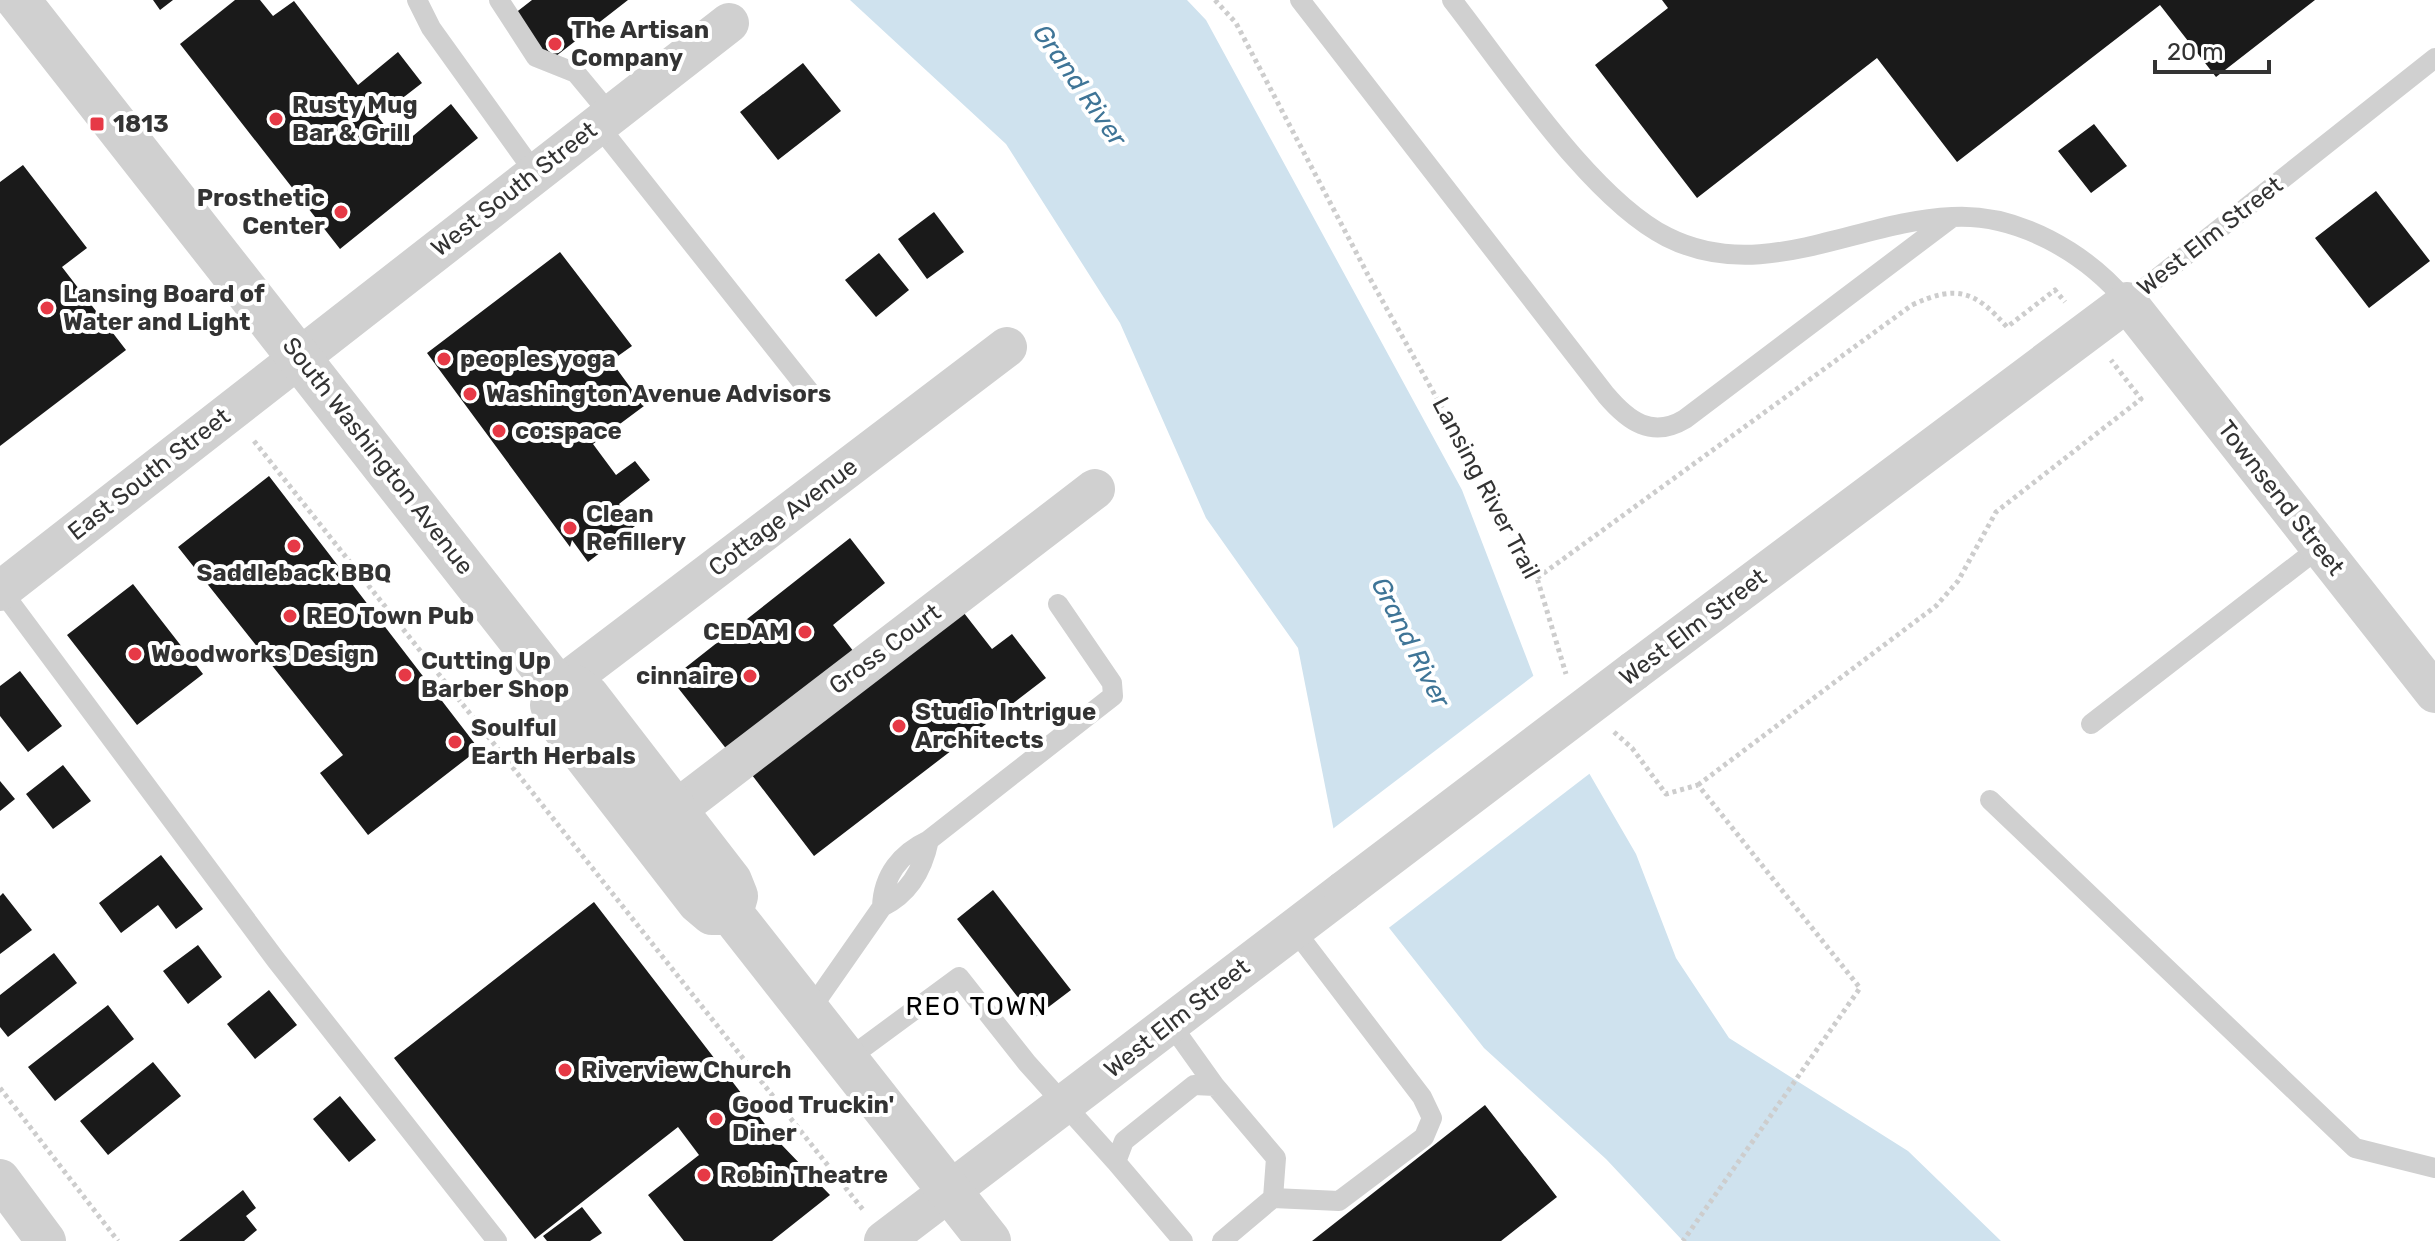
<svg xmlns="http://www.w3.org/2000/svg" width="2435" height="1241" font-family="Rubik,sans-serif">
<rect width="100%" height="100%" fill="#fff"/>
<path fill="#cfe2ee" d="M850 0H1187L1206 20 1462 490 1535 680 1636 854 1676 958 1729 1038 1908 1151 2001 1241H1683L1606 1159 1484 1048 1341 867 1298 648 1206 518 1120 323 1006 144Z"/>
<path fill="#fff" d="M1537 673 1593 771 1386 930 1338 868 1330 831Z"/>
<path fill="#1a1a1a" d="M153 0H173L160 10Z
M235 0H260L273 16 294 1 358 85 398 52 422 83 378 117 401 146 451 104 478 138 340 249 180 44Z
M532 0H628L551 60 514 14Z
M1662 0H2315L2216 77 2160 5 1957 162 1877 58 1697 198 1595 65 1668 8Z
M803 63 841 111 778 160 740 112Z
M2094 124 2127 166 2091 193 2058 151Z
M23 165 87 248 62 267 126 350 0 446V182Z
M2376 191 2430 261 2369 308 2315 238Z
M934 212 964 252 927 279 898 239Z
M560 252 632 346 611 361 644 406 593 444 616 475 635 461 650 480 619 504 635 526 588 562 572 540 570 547 427 353Z
M879 253 909 290 876 317 845 280Z
M269 476 479 749 368 835 320 773 343 755 178 547Z
M850 538 885 583 833 625 854 652 728 751 671 679Z
M133 584 203 674 137 725 67 635Z
M964 613 992 649 1012 634 1046 678 814 856 752 775Z
M20 671 62 726 28 752 0 716V686Z
M63 765 91 801 53 829 26 794Z
M0 781 15 799 0 811Z
M161 855 203 909 176 929 158 905 121 933 99 903Z
M993 890 1071 990 1034 1018 957 919Z
M3 893 32 930 0 954V896Z
M594 902 778 1141 830 1195 772 1241H684L648 1195 699 1155 678 1127 535 1239 394 1058Z
M198 945 222 977 188 1004 163 971Z
M54 953 77 983 8 1037 0 1027V995Z
M269 990 297 1025 255 1059 227 1024Z
M108 1005 134 1039 55 1101 28 1067Z
M153 1062 181 1096 108 1155 80 1121Z
M340 1096 376 1140 349 1162 313 1119Z
M1485 1105 1557 1197 1501 1241H1312Z
M243 1190 256 1208 246 1216 257 1230 244 1241H179Z
M582 1207 602 1233 590 1241H547L543 1236Z"/>
<g fill="none" stroke-linecap="round" stroke-linejoin="round">
<path stroke="#cdcdcd" stroke-width="5" stroke-dasharray="4 4" stroke-linecap="butt" d="M1215 0 1236 23 1368 275 1537 578 1566 674
M254 441 864 1211
M1537 578 1912 305C1957 284 1975 291 2007 327L2055 290 2065 302
M1614 732 1632 748 1666 794 1698 785 1860 988 1683 1241
M1698 785 1936 606 1958 581 1996 512 2141 399 2111 360
M0 1088 118 1241"/>
<path stroke="#d0d0d0" stroke-width="20" d="M417 0 431 28 535 173
M499 0 536 57 576 73 610 114
M1300 0 1606 395C1628 421 1652 439 1685 419L1950 219
M1452 0C1506 69 1591 199 1667 237 1762 285 1857 221 1952 217 2018 213 2086 253 2127 302L2435 58
M598 125 809 391
M1 590 276 960 497 1241
M2091 724 2320 547
M1990 800 2355 1148 2435 1168
M929 840 1113 696 1112 683 1058 604
M808 1013 882 907C883 875 901 853 929 840 923 869 909 894 882 907
M1170 1023 1215 1086
M845 1061 959 977 1027 1063 1116 1162
M1273 1198 1339 1201 1424 1137 1432 1118 1422 1097 1293 928
M1183 1241 1116 1162 1124 1141 1194 1085 1215 1086 1276 1158 1273 1198 1222 1241"/>
<path stroke="#d0d0d0" stroke-width="40" d="M0 591 729 23
M1634 671 2127 302 2435 693
M558 688 1007 347
M676 810 1095 489
M0 1179 46 1241
M884 1241 1344 891"/>
<path stroke="#d0d0d0" stroke-width="44" d="M18 0 558 688
M575 687 588 697 730 881 736 896 731 913H712L699 902 558 720 552 705 558 688Z
M731 913 989 1241"/>
<path stroke="#d0d0d0" stroke-width="40" d="M1344 891 1634 671"/>
</g>
<g fill="#e63946" stroke="#fff" stroke-width="3">
<circle cx="555" cy="44" r="8"/>
<circle cx="276" cy="119" r="8"/>
<rect x="89" y="116" width="16" height="16" rx="4"/>
<circle cx="341" cy="212" r="8"/>
<circle cx="47" cy="308" r="8"/>
<circle cx="444" cy="359" r="8"/>
<circle cx="470" cy="394" r="8"/>
<circle cx="499" cy="431" r="8"/>
<circle cx="570" cy="528" r="8"/>
<circle cx="294" cy="546" r="8"/>
<circle cx="290" cy="616" r="8"/>
<circle cx="805" cy="632" r="8"/>
<circle cx="135" cy="654" r="8"/>
<circle cx="405" cy="675" r="8"/>
<circle cx="750" cy="676" r="8"/>
<circle cx="899" cy="726" r="8"/>
<circle cx="455" cy="742" r="8"/>
<circle cx="565" cy="1070" r="8"/>
<circle cx="716" cy="1119" r="8"/>
<circle cx="704" cy="1175" r="8"/>
</g>
<g text-anchor="middle" stroke-width="8" stroke-linejoin="round" paint-order="stroke">
<g font-size="24" font-weight="bold" fill="#333" stroke="#fff" text-anchor="start">
<text x="571" y="38">The Artisan<tspan x="571" dy="28">Company</tspan></text>
<text x="292" y="113">Rusty Mug<tspan x="292" dy="28">Bar &amp; Grill</tspan></text>
<text x="113" y="132">1813</text>
<text x="325" y="206" text-anchor="end">Prosthetic<tspan x="325" dy="28">Center</tspan></text>
<text x="63" y="302">Lansing Board of<tspan x="63" dy="28">Water and Light</tspan></text>
<text x="460" y="367">peoples yoga</text>
<text x="486" y="402">Washington Avenue Advisors</text>
<text x="515" y="439">co:space</text>
<text x="586" y="522">Clean<tspan x="586" dy="28">Refillery</tspan></text>
<text x="294" y="581" text-anchor="middle">Saddleback BBQ</text>
<text x="306" y="624">REO Town Pub</text>
<text x="789" y="640" text-anchor="end">CEDAM</text>
<text x="151" y="662">Woodworks Design</text>
<text x="421" y="669">Cutting Up<tspan x="421" dy="28">Barber Shop</tspan></text>
<text x="734" y="684" text-anchor="end">cinnaire</text>
<text x="915" y="720">Studio Intrigue<tspan x="915" dy="28">Architects</tspan></text>
<text x="471" y="736">Soulful<tspan x="471" dy="28">Earth Herbals</tspan></text>
<text x="581" y="1078">Riverview Church</text>
<text x="732" y="1113">Good Truckin'<tspan x="732" dy="28">Diner</tspan></text>
<text x="720" y="1183">Robin Theatre</text>
</g>
<g font-size="24" fill="#333" stroke="#fff">
<text transform="translate(514 189) rotate(-38)" y="8">West South Street</text>
<text transform="translate(2210 236) rotate(-38)" y="8">West Elm Street</text>
<text transform="translate(378 456) rotate(52)" y="8">South Washington Avenue</text>
<text transform="translate(149 474) rotate(-38)" y="8">East South Street</text>
<text transform="translate(1486 488) rotate(62)" y="8">Lansing River Trail</text>
<text transform="translate(2281 498) rotate(52)" y="8">Townsend Street</text>
<text transform="translate(783 517) rotate(-37)" y="8">Cottage Avenue</text>
<text transform="translate(1693 627) rotate(-37)" y="8">West Elm Street</text>
<text transform="translate(885 649) rotate(-37)" y="8">Gross Court</text>
<text transform="translate(1177 1018) rotate(-38)" y="8">West Elm Street</text>
</g>
<g font-size="26" font-style="italic" fill="#3f7597" stroke="#fff">
<text transform="translate(1080 85) rotate(55)" y="9">Grand River</text>
<text transform="translate(1411 642) rotate(63)" y="9">Grand River</text>
</g>
<g font-size="26" letter-spacing="2" fill="#000" stroke="#fff">
<text x="977" y="1015">REO TOWN</text>
</g>
</g>
<path d="M2155 60v12h114v-12" fill="none" stroke="#333333" stroke-width="4"/>
<text x="2167" y="60" font-size="24" fill="#333333" stroke="#ffffff" stroke-width="6" paint-order="stroke">20 m</text>
</svg>
